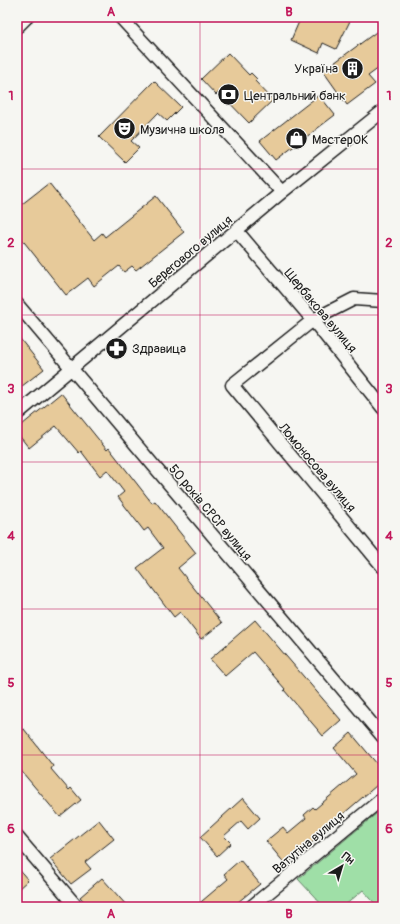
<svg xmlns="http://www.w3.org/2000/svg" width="400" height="924" font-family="Pangolin,sans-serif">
<rect width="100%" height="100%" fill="#f6f6f2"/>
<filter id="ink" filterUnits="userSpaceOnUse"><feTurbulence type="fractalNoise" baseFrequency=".025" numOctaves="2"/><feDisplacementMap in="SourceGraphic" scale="8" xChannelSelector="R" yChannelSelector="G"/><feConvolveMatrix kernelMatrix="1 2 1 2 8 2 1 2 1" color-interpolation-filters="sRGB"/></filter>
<g filter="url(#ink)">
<path fill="#9fdfa7" stroke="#5e7e62" d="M383 808V907H378L363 890 343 907H324L298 879Z"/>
<path fill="#e7ca9a" stroke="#1c1c1c" d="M301 17H352L336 49 323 43 319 53 291 40Z
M383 27V65L368 76 375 84 347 105 323 71Z
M228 53 249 75 251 73 257 79 255 81 273 100 249 123 219 92 216 95 201 79Z
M154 81 181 107 167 121 158 113 131 141 139 148 125 162 99 137Z
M319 95 335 115 276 160 260 141Z
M49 183 94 240 102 233 105 237 156 196 184 232 136 270 132 266 124 272 119 266 94 286 88 278 66 295 17 233V208Z
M17 335 44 369 17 390Z
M61 393 107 450 109 448 152 503 155 501 196 553 178 568 222 623 201 639 180 612 174 617 137 568 163 548 148 528 144 531 118 497 124 492 107 470 100 476 81 451 79 453 56 426 29 448 17 433V429Z
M255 620 341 720 323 736 284 690 285 689 253 652 225 676 210 659Z
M24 729 53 766 51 769 69 790 71 788 81 800 60 817 17 766V734Z
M351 733 383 771V780L329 826 330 827 286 865 266 841 283 827 288 833 306 818 304 815 313 807 315 809 356 774 334 748Z
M243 798 260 818 248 829 241 821 224 836 231 843 217 856 200 837Z
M99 820 114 839 85 862 91 869 71 884 50 859Z
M240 860 260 884 232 907H195L228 879 224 874Z
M17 867 28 880 17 890Z
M102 878 128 907H89L80 897Z"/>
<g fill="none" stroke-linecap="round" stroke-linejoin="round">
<defs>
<path id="minor" d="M120 17 282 192
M236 230 313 320 383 408
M383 301 354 299 313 320 232 385 383 567
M17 304 383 737
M17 414 282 192 383 111
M17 837 77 907
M251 907 383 798"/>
<path id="major" d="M17 25 25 17"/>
</defs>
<use href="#minor" stroke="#1c1c1c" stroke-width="15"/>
<use href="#major" stroke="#1c1c1c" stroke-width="18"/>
<use href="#minor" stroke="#f6f6f2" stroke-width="12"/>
<use href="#major" stroke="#f6f6f2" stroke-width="15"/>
</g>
</g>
<path fill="none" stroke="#c2185b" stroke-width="1" stroke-opacity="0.55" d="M200 17V907M17 169H383M17 315H383M17 462H383M17 609H383M17 755H383"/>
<defs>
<symbol id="building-disc" viewBox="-11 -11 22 22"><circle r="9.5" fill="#1c1c1c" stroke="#f6f6f2"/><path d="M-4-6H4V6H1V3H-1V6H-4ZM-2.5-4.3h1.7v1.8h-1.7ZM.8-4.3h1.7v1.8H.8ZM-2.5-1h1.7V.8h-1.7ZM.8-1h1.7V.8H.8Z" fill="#fff"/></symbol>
<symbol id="bank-disc" viewBox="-11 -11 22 22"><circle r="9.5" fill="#1c1c1c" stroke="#f6f6f2"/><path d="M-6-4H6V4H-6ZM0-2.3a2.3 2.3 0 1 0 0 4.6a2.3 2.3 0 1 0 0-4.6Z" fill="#fff"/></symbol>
<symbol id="theatre-disc" viewBox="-11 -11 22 22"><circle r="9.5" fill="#1c1c1c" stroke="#f6f6f2"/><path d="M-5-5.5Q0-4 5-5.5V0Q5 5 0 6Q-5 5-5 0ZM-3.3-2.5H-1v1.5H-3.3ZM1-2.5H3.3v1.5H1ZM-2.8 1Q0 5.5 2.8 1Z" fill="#fff"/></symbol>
<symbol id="shop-disc" viewBox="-11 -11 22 22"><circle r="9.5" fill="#1c1c1c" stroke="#f6f6f2"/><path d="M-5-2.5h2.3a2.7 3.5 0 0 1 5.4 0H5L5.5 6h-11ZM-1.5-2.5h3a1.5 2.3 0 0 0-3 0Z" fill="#fff"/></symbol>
<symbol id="pharmacy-disc" viewBox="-11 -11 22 22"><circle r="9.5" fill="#1c1c1c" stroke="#f6f6f2"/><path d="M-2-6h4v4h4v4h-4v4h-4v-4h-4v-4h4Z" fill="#fff"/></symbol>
</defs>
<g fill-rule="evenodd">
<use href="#building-disc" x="340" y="56" width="25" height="25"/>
<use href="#bank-disc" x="216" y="82" width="25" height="25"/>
<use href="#theatre-disc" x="112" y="116" width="25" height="25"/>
<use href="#shop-disc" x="284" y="126" width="25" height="25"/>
<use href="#pharmacy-disc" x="104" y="336" width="25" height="25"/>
</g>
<g text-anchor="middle" stroke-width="3" stroke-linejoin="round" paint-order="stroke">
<g font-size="13" fill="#1c1c1c" stroke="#f6f6f2" text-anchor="start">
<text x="338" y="73" text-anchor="end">Україна</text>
<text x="244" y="100">Центральний банк</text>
<text x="140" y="134">Музична школа</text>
<text x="312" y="144">МастерОК</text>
<text x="132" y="353">Здравица</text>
</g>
<g font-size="13" fill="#1c1c1c" stroke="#f6f6f2">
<text transform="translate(190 251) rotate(-40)" y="5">Берегового вулиця</text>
<text transform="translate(321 310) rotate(50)" y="5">Щербакова вулиця</text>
<text transform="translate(318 467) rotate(50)" y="5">Ломоносова вулиця</text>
<text transform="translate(211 512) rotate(50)" y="5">50 років СРСР вулиця</text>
<text transform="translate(308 842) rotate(-40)" y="5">Ватутіна вулиця</text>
</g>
</g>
<rect width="400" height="924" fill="none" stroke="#f6f6f2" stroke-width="44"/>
<g transform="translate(342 866) rotate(38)" stroke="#f6f6f2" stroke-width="3" paint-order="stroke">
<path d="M0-3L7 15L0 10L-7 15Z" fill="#1c1c1c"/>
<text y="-6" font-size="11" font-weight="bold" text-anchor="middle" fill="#1c1c1c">Пн</text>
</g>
<rect x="22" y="22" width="356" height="880" fill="none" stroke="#c2185b" stroke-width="1.5"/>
<g font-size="13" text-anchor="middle" font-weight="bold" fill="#c2185b">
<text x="111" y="16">A</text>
<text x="289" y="16">B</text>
<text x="11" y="100">1</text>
<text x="389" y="100">1</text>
<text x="11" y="247">2</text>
<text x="389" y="247">2</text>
<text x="11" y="393">3</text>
<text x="389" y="393">3</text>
<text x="11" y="540">4</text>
<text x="389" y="540">4</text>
<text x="11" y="687">5</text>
<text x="389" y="687">5</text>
<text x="11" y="833">6</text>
<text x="389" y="833">6</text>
<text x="111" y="918">A</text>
<text x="289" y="918">B</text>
</g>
</svg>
